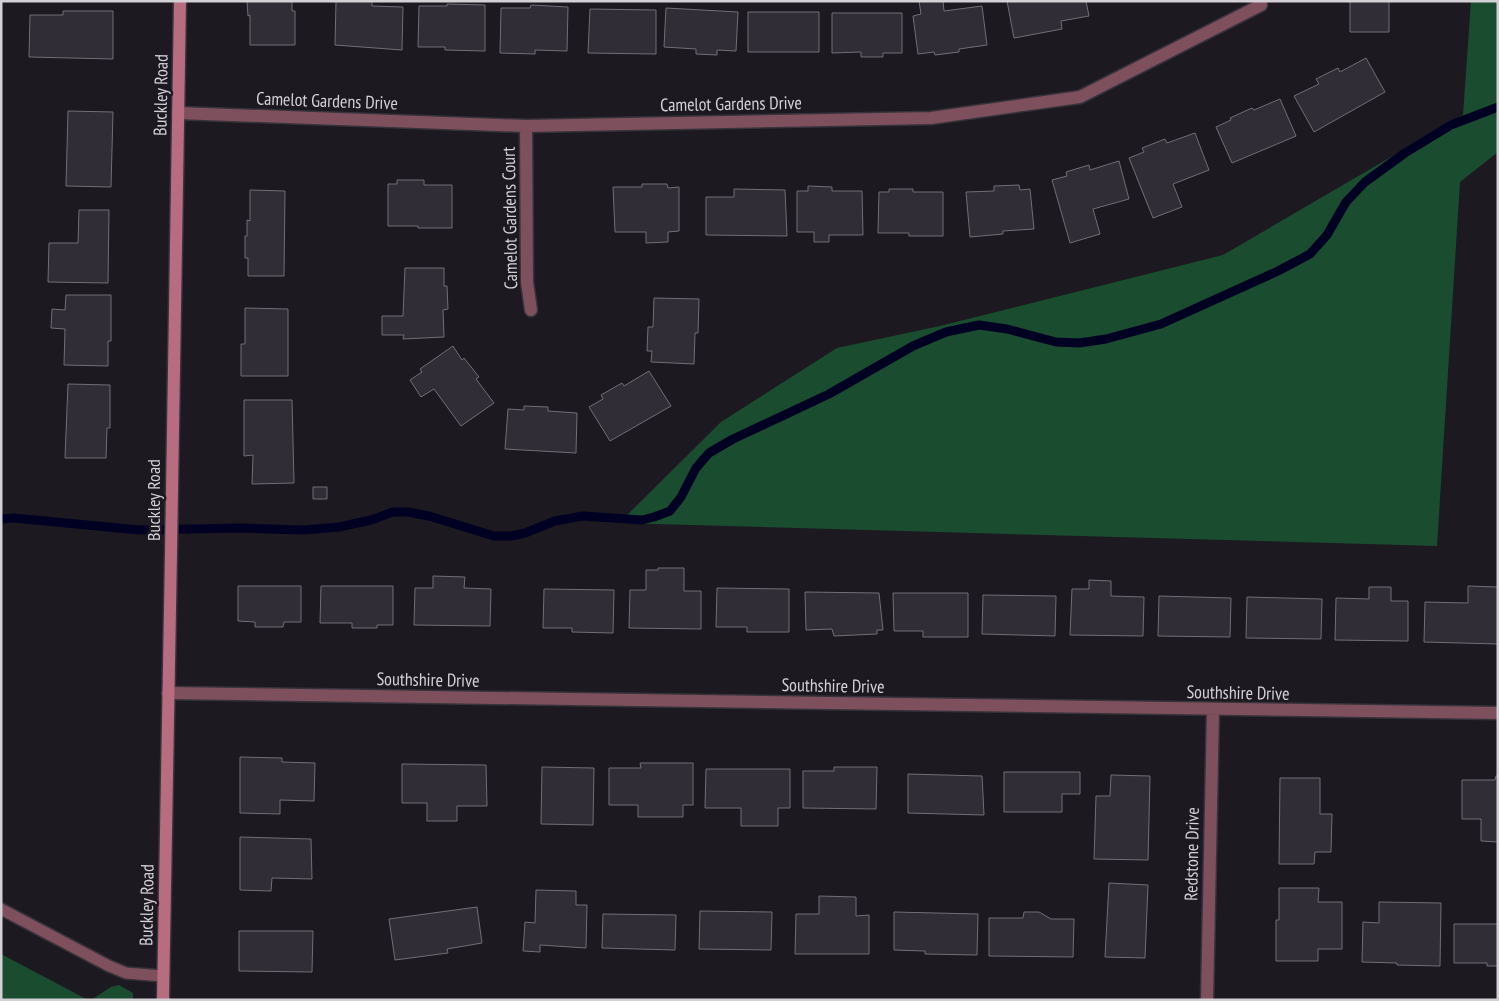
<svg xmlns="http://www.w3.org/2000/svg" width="1499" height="1001" font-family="'PT Sans Narrow',sans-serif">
<rect width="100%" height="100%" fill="#1d1921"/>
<path fill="#1a4d2f" d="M1471 1H1498V152L1460 182 1437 546 619 523 721 422 837 348 940 326 1223 255 1463 115Z
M1 954 88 1000H1Z
M119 985 133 993V1000H91L111 987Z"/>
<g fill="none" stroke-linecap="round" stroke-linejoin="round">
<path stroke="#000023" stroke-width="9" d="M1 519 14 518 139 530 241 528 303 530 339 527 371 520 393 512H408L429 516 494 536H511L525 533 555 521 583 516 642 520 654 517 670 511 681 497 696 468 709 453 733 439 829 394 913 346 946 332 979 325 1007 329 1056 342 1079 343 1106 339 1161 324 1278 271 1310 254 1327 235 1346 202 1365 182 1405 153 1451 125 1498 107"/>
</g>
<path fill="#312d36" stroke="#726d77" d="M247 1H292V11H295V45H250V15L248 16Z
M336 1H372V6L403 7 402 50 335 45Z
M919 1H943L944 11 982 6 987 45 959 49V52L935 55 934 52 918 54 913 16 921 14Z
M1007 1H1086L1089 16 1061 21 1062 29 1014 38Z
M1345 1H1389V32H1350V2Z
M447 4 485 5V51L445 50V47H418L419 6H447Z
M531 5 568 7 567 51 535 50V54L500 53 501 8H530Z
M666 8 738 12 736 51 717 50V55L696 54V49L664 47Z
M590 9 656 10V54L588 53Z
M63 11H113V59L29 57 30 15H63Z
M748 12H819V52H748Z
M832 13H902V53H883V57H861V52L832 53Z
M1366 58 1385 92 1314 132 1294 96 1319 84 1316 79 1338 68 1340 72Z
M1280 99 1296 136 1232 163 1216 127 1231 120 1230 118 1252 108 1254 110Z
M68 111 113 112 111 187 66 186Z
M1195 133 1209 170 1173 184 1182 207 1153 218 1129 158 1144 152 1142 148 1165 139 1167 143Z
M1119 161 1129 199 1093 209 1100 234 1070 243 1052 180 1067 176 1066 172 1089 165 1090 170Z
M397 180H424V185H452V228H418V226H388V184H397Z
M642 184H667L668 188 679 187V231L668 232V242L646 243V232H615L613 187H642Z
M1019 185 1020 190 1030 189 1034 229 1003 231V234L970 237 966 192 994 191V186Z
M808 186 832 187V191H862L863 235H829V242H814V232H797V191H808Z
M734 189 785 190 787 236 706 235V197H734Z
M889 189H913V192H943V236H909V233H878L879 192H889Z
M250 190 285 191 284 276H248V258H245V236H247V220L250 221Z
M79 210H109L108 283 48 282 49 243H78Z
M405 268H444V286H447L448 309 443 310 444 337 403 339 404 335H382V316H403Z
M66 295H111V341H108V366L64 365 65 329 51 328 52 309 65 310Z
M654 298 699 299 698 333H695L694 364 651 362 652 351H647L648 327H653Z
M245 308 288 309V376H241V344H245Z
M453 346 462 360 464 358 479 377 476 379 494 403 461 426 434 389 421 397 410 380 422 372 420 369Z
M649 371 671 406 610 441 589 407 603 399 601 395 622 383 624 386Z
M68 384 110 385V428H107L106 458H65Z
M244 400H292L294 483 252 484 253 455 244 456Z
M524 406 548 407V411L577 413 576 453 505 449 508 409 524 410Z
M313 487H327V499H313Z
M658 568H684V591H701V629L629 628 630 590H646V570H658Z
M433 576 465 577 464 588 491 589 490 626 414 625 415 588H433Z
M1089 580 1111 581V596L1144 597 1143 636 1070 635 1072 589H1089Z
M238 586H301V622H284L283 627H255V622L238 621Z
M321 586H393V625H377V628H352V623H320Z
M1468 586 1498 587V644L1424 642 1425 602 1468 603Z
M1369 587H1391V601H1408V641L1335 640 1336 598 1369 599Z
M717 588 789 589V632H747V627H716Z
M544 589 614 590 613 633 572 632V628H543Z
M805 592 879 593 883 630H877V634L834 636 832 629 806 630Z
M893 593H968V637H923V631H894Z
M983 595 1056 596 1055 636 982 634Z
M1159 596 1231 598 1230 637 1158 636Z
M1247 597 1322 599 1321 639 1246 638Z
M240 757 282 758V762L315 763 314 801 280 800V814L240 813Z
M640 763H693V805H683V817H638V805H609V768H641Z
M402 764 486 765 487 806H457V821H427V803H402Z
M542 767 594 768 593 825 541 824Z
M834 767H877L876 809 803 808V771H834Z
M706 769H790V808H778V826H741V808H705Z
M1004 772H1080V794H1062V812H1004Z
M908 774 982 776 984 815 908 813Z
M1111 775 1150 776 1148 860 1094 859 1096 796H1110Z
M1496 776H1498V842L1481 841V819H1462V780H1495Z
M1280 778H1320V814H1332L1331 852H1315L1314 864H1279Z
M240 837 311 839 312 879 272 878 271 891 240 890Z
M1109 883 1148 885 1145 958 1105 957Z
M1279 888H1319L1318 902H1342V949H1318V961H1276V920H1279Z
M536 890 576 891V905H587L586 948 540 945V952L523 951 525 922 535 923Z
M819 896 856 897V916L869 915V954H795L796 914H819Z
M1379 902 1441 903 1440 966 1397 965V963L1362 962 1363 922 1379 923Z
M477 907 482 943 447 949 448 953 395 960 389 919Z
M700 911 772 912 771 950 699 949Z
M894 912 978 914 977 955 925 954V951L894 950Z
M1024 912H1039L1051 919H1074L1073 957 989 956V918H1023Z
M603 914 676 915 675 950 602 948Z
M1454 924H1498V966H1487V963H1454Z
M239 931H313L312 972 239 971Z"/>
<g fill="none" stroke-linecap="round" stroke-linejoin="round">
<defs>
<path id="lane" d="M1 909 109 966 126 973 163 976"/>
<path id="street" d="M178 113 526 126 931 118 1080 97 1261 5
M526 126 527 282 531 310
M168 693 1498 713
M1207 1000 1213 710"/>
<path id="secondary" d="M163 1000 171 553 180 1"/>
</defs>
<use href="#lane" stroke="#36333a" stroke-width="14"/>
<use href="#street" stroke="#36333a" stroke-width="15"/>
<use href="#secondary" stroke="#36333a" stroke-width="15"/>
<use href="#lane" stroke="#7e4f5c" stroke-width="11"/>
<use href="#street" stroke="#7e4f5c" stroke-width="12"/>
<use href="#secondary" stroke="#b76c80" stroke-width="12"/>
</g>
<g text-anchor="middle" stroke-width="5" stroke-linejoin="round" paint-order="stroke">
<g font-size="18" fill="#d3d0d6" stroke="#1d1921">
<text transform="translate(161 95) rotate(-89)" y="6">Buckley Road</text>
<text transform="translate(327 101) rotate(2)" y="6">Camelot Gardens Drive</text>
<text transform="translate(731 104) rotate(-1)" y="6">Camelot Gardens Drive</text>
<text transform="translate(510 218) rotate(-91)" y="6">Camelot Gardens Court</text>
<text transform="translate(154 500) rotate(-90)" y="6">Buckley Road</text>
<text transform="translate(428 680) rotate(1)" y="6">Southshire Drive</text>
<text transform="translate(833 686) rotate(1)" y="6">Southshire Drive</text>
<text transform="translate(1238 693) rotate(1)" y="6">Southshire Drive</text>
<text transform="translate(1192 854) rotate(-89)" y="6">Redstone Drive</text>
<text transform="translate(147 905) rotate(-89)" y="6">Buckley Road</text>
</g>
</g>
<rect width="1499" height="1001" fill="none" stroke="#d3d0d6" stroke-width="5"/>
</svg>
